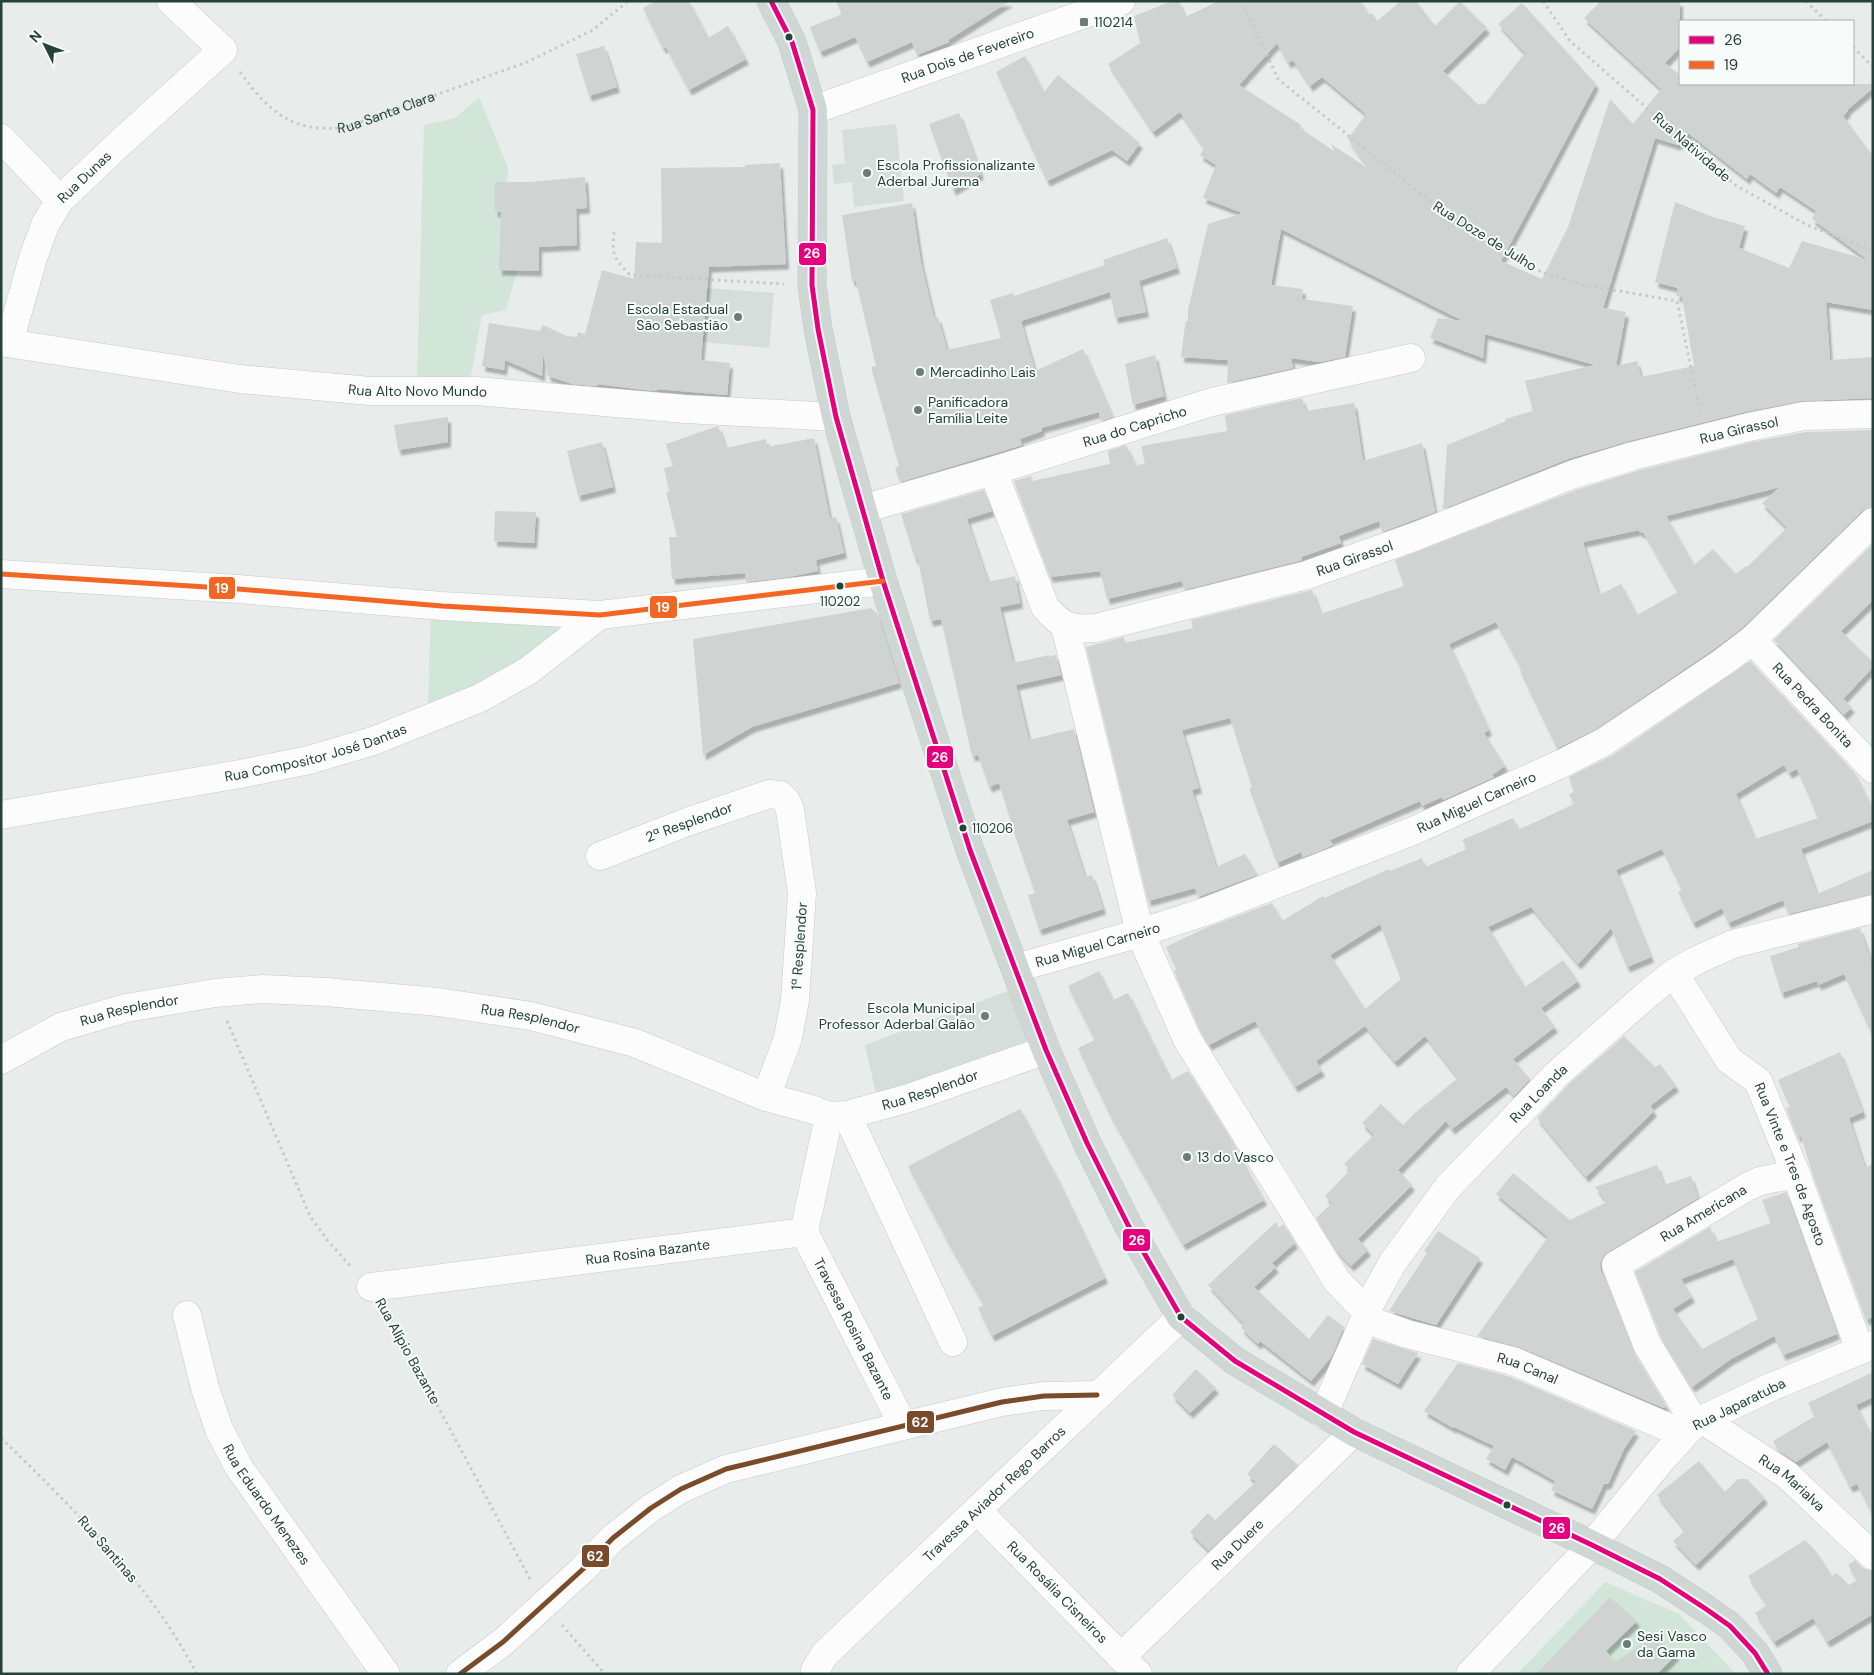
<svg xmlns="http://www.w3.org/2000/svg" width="1874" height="1675" font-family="'DM Sans',sans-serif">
<defs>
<filter id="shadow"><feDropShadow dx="3" dy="5.5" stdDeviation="1" flood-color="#0004"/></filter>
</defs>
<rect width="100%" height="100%" fill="#e8edeb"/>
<path fill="#d6dedb" d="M896 124 904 201 854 207 852 182 834 184 832 165 845 163 842 130Z
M707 288 774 293 769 348 702 342Z
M1018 987 1038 1045 876 1094 865 1045Z"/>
<path fill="#d1e6d8" d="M479 97 508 168 504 236 524 247 506 310 482 315 468 391 417 378 424 125 455 118Z
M431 605 588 614 528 671 428 707Z
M1605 1582 1679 1614 1736 1674H1517Z"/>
<path fill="#cfd4d2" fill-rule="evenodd" filter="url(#shadow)" d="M656 1H689L708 38 728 26 746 59 689 90 666 47 663 48 643 8Z
M836 1H1010L948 40 949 42 917 55 912 42 867 62 855 37 820 52 810 27 842 14Z
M1172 1H1179L1185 17 1219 1H1361L1369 15 1372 13 1377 21 1401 1H1416L1435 26 1460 1 1487 28 1443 71 1479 105 1482 103 1484 105 1525 53 1498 24 1522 3 1596 84 1501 261 1542 279 1568 227 1610 99 1633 124 1661 89 1584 18 1601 1H1680V47L1665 63 1680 75V84H1873V88L1847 110 1848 111 1843 116 1873 156V310L1826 302 1830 360 1873 357V398L1801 401 1745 412 1629 441 1568 459 1443 509 1447 445 1506 421 1505 419 1533 411 1525 381 1595 365 1485 334 1483 358 1430 338 1438 318 1463 321 1281 229 1271 285 1303 289 1302 299 1353 306 1345 357 1319 362 1291 358 1293 368 1227 383 1228 360 1181 357 1184 332 1186 321H1188V310L1208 224 1243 213 1203 198 1216 165 1200 155 1204 148 1180 112 1153 132 1108 64 1140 43 1134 16ZM1277 43 1288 63 1293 60 1310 86 1322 77 1366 114 1348 139 1369 169 1331 144 1334 151 1300 128 1301 125 1239 85ZM1688 133 1747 179 1750 174 1776 193 1780 187 1816 211 1812 219 1868 260 1802 241 1789 268 1739 248 1745 226 1713 217 1675 202 1655 282 1678 288 1676 296 1682 297 1694 366 1641 377 1637 361 1616 366 1626 312 1603 308 1655 138 1678 145Z
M604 46 617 87 589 96 576 54Z
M1025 56 1044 92 1058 75 1140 143 1127 161 1112 150 1047 181 996 72Z
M959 113 981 174 953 190 929 124Z
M780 163 786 264 709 267 701 360 730 363 727 395 657 389V391L645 390 597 384V386L572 384 548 376 543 354 542 376 505 360 504 370 482 366 489 323 540 331 543 325 567 336 577 337 578 332 585 334 602 270 634 279 636 242 662 243 661 168 745 167V165Z
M585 177 587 208 576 209 577 245 539 247V271L499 270 501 212H495V182H530Z
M912 203 921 263 934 318 938 317 947 350 1001 338 990 300 1013 293 1014 296 1105 265 1103 260 1167 238 1177 268 1139 281 1146 312 1115 318 1110 292 1021 321 1035 371 1083 349 1113 417 1101 421 1099 412 1041 428 1042 431 1020 439 1022 445 900 482 895 468 899 466 871 367 876 366 856 281H852L842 215Z
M1155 355 1164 396 1133 405 1125 364Z
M1302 398 1306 411 1354 403 1363 461 1422 443 1435 512 1382 532 1379 521 1339 536 1341 543 1301 557 1302 560 1184 590 1182 581 1107 599 1100 571 1050 577 1014 481 1031 476 1032 481 1110 464 1108 451 1126 445 1136 466 1145 463 1141 446 1227 431 1225 415Z
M448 417V442L398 450 394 425Z
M718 426 726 448 766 439 767 447 814 438 830 519 836 517 844 553 816 560 818 571 789 577 746 582 745 573 672 579 669 537H677L666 492 669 491 664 468 673 466 666 444Z
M1873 430V507L1862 511 1742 628 1714 649 1596 729 1558 748H1557L1520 671 1522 670 1496 622 1449 644 1489 730 1484 733 1505 766 1492 775 1494 777 1443 800 1442 797 1422 806 1420 801 1330 840 1333 845 1322 850 1303 857 1301 852 1277 863 1249 788 1252 787 1230 718 1182 730 1199 788 1192 790 1216 867 1245 854 1257 875 1198 897 1195 888 1148 901 1086 647 1124 637 1125 643 1193 628 1191 620 1312 590 1321 614 1404 586 1395 560 1579 489 1637 471 1752 442 1806 432ZM1780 487 1762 503 1787 528 1747 567 1746 566 1736 574 1713 549 1694 565 1666 516ZM1639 530 1640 533 1643 532 1678 592 1637 615 1621 584 1599 595 1583 542Z
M602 442 613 487 578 496 567 451Z
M984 490 992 511 967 519 988 582 1015 576 1020 603 1000 607 1013 663 1049 655V657L1056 655 1061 675 1016 685 1029 740 1074 729 1094 812 1067 820 1085 877 1092 875 1103 909 1039 930 1028 895 1035 893 1016 838 999 783 989 787 978 755 972 756 941 619 930 621 918 559H915L901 514Z
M495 511 536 512 534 543 494 541Z
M1873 544V600L1841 631 1873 662V667L1843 699 1852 707 1844 715 1774 640Z
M871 608 877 613 899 683 752 727 703 755 693 639Z
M1750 661 1854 772 1873 810V821L1801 849 1817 894 1873 870V894L1788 914 1783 900 1728 923 1722 908 1693 923 1678 892 1682 890 1662 849 1616 870 1651 957 1627 967 1611 928 1578 964 1531 907 1488 927 1525 987 1563 960 1578 981 1541 1008 1555 1027 1513 1059 1530 1079 1514 1096 1506 1087 1452 1129 1446 1121 1398 1170 1412 1185 1358 1239 1368 1250 1351 1266 1337 1251 1316 1218 1332 1203 1325 1196 1350 1170 1344 1164 1374 1135 1362 1123 1381 1104 1403 1125 1416 1112 1458 1078 1425 1036 1395 1062 1365 1026 1316 1061 1322 1071 1295 1087 1255 1021 1209 1045 1201 1032 1174 971 1177 970 1166 947 1203 929 1272 903 1282 921 1323 896 1324 898 1389 869 1390 871 1422 858 1425 867 1467 849 1462 840 1513 818 1518 830 1574 804 1569 794 1574 792 1569 777 1613 755ZM1784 765 1789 773 1797 769 1818 818 1755 839 1736 794ZM1380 924 1401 979 1365 1009 1330 955Z
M1860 928 1873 967V1036L1844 974 1818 985 1817 981 1781 993 1770 956 1799 947 1798 944Z
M1099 971 1113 1000 1128 993 1171 1080 1188 1071 1229 1136 1264 1200 1183 1245 1110 1115 1078 1048 1095 1040 1068 986Z
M1624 1036 1655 1067 1660 1064 1676 1086 1650 1106 1654 1111 1586 1177 1537 1118 1568 1085Z
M1840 1052 1863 1112 1849 1118 1865 1168 1873 1164V1317L1866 1320 1812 1172 1801 1136 1798 1137 1790 1118 1786 1108 1790 1107 1778 1080Z
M1020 1109 1056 1176 1105 1278 992 1336 978 1308 984 1305 948 1242 908 1166Z
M1657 1165 1664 1185 1691 1176 1698 1198 1608 1252 1603 1257 1600 1264 1601 1271 1632 1350 1666 1406 1664 1408 1519 1347 1477 1336 1548 1237 1496 1194 1513 1173 1570 1220 1607 1202 1595 1187Z
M1786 1192 1837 1334 1783 1355 1774 1336 1731 1359 1692 1387 1661 1337 1635 1272 1710 1227 1716 1242 1771 1223 1762 1200ZM1733 1259 1758 1319 1702 1349 1673 1309 1692 1297 1681 1279Z
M1276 1222 1279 1228 1283 1224 1295 1243 1272 1263 1276 1267 1254 1287 1309 1339 1328 1315 1344 1327 1332 1356 1311 1381 1260 1341 1258 1344 1241 1328 1244 1324 1208 1285Z
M1438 1231 1480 1258 1436 1325 1389 1311 1427 1253 1424 1251Z
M1373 1339 1418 1353 1398 1384 1362 1364Z
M1458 1363 1508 1376 1636 1431 1624 1449 1608 1484H1604L1592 1509 1551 1490 1555 1481 1512 1457 1505 1470 1486 1459 1494 1446 1454 1427 1453 1428 1424 1411Z
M1196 1369 1216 1388 1190 1413 1172 1395Z
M1873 1372V1397L1856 1405 1873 1439V1515L1857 1484 1850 1487 1827 1442 1796 1462 1779 1451 1773 1441 1815 1416 1808 1403Z
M1274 1444 1298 1465 1209 1551 1190 1532 1208 1513 1215 1520 1256 1482 1247 1474Z
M1699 1461 1725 1492 1738 1479H1747L1765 1498 1696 1565 1673 1541 1685 1530 1657 1495Z
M1805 1540 1815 1550 1832 1576 1837 1573 1849 1585 1857 1580 1848 1565 1855 1560 1863 1568 1873 1571V1614L1827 1642 1813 1618 1774 1642 1755 1613 1767 1605 1748 1576Z
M1610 1597 1637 1621 1606 1651 1615 1662 1655 1636 1676 1655 1657 1674H1536Z"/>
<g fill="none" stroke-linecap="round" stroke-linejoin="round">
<defs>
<g id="minor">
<path id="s2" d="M813 110 1121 1"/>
<path d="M1 138 60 200"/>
<path id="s3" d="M1 342 240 379 370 391H477L685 409 836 417"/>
<path id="s4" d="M9 343 33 258 45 225 60 200 120 143 223 50 171 1"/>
<path id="s5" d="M993 471 1045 607C1062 627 1070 630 1096 628L1307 575 1414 537 1574 474 1633 456 1749 427 1804 416 1873 414"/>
<path id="s6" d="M863 509 993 471 1212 402 1411 358"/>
<path d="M1 574 238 589 442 606 600 615 883 581"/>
<path d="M1065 626 1140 933 1187 1039 1337 1281 1366 1311"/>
<path id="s7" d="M1752 640 1873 769"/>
<path id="s8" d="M1 815 240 774 309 760 373 741 480 698 528 671 600 615"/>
<path d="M600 856 687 822 769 794 780 795 786 801 790 810 802 893 795 1000 788 1038 766 1097"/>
<path id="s9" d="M1016 968 1140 933 1207 911 1413 831 1565 762 1604 742 1723 662 1752 640 1873 522"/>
<path id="s10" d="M1674 973 1729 1060 1758 1081 1796 1174 1860 1350"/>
<path id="s11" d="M1 1060 61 1027 126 1008 215 993 262 989 326 992 438 1002 531 1016 635 1043 766 1097 811 1109 829 1116 847 1115 909 1098 1046 1050"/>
<path d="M847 1115 953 1342"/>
<path id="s12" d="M804 1232 903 1425"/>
<path d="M804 1232 829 1116"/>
<path id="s13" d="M371 1287 804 1232"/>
<path id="s14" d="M187 1315 205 1388 219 1429 238 1466 386 1674"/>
<path id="s15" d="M1365 1319 1407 1334 1513 1361 1684 1434"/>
<path id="s16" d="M1323 1415 1365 1319 1366 1311 1393 1262 1448 1187 1557 1074 1650 992 1674 973 1697 960 1733 944 1873 909"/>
<path id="s17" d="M1703 1420 1787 1475 1873 1556"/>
<path id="s18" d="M1695 1423 1647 1344 1616 1265 1747 1187 1760 1181 1796 1174"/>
<path id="s19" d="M977 1510 1138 1674"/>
<path id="s20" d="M1121 1657 1354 1432"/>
<path d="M460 1674 503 1642 582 1570 613 1538 651 1508 681 1489 726 1469 1002 1402 1044 1396 1097 1395"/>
<path id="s21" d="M815 1674V1670L825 1654 1181 1317"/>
<path d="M1470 1674 1592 1545 1663 1458 1695 1423 1771 1387 1873 1345"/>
</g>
<path id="major" d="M771 1 792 42 813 110 812 285 818 329 836 417 883 581 970 850 1046 1050 1087 1143 1128 1225 1181 1317 1235 1361 1354 1432 1592 1545 1660 1579 1706 1609 1730 1626 1755 1653 1768 1674"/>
</defs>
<use href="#minor" stroke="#c5cac8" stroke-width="29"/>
<use href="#major" stroke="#c3ccc9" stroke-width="29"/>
<g stroke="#c3ccca" stroke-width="3" stroke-dasharray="2.5 4" stroke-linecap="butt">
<path d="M1242 1 1278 79 1440 209 1543 273 1585 285 1677 301 1700 411"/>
<path d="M1543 1 1570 41 1735 185 1807 225 1873 251"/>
<path d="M1806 1 1826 21"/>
<path d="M1853 47 1873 67"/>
<path id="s1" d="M240 72C270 113 293 134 347 127L527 62 593 30 628 1"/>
<path d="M614 232C612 255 613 257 630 275L784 284"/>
<path d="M227 1021 310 1216 328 1241 352 1268"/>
<path d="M388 1313 530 1579"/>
<path d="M1 1438C74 1509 149 1583 197 1674"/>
<path d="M562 1625 605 1674"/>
</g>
<use href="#minor" stroke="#fcfcfc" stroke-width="28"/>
<use href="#major" stroke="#cfd7d5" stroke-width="28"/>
<defs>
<path id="bus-1" d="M771 1 792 42 813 110 812 285 818 329 836 417 883 581 970 850 1046 1050 1087 1143 1128 1225 1181 1317 1235 1361 1354 1432 1592 1545 1660 1579 1706 1609 1730 1626 1755 1653 1768 1674"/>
<path id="bus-2" d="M1 574 238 589 442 606 600 615 883 581"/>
<path id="bus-3" d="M460 1674 503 1642 582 1570 613 1538 651 1508 681 1489 726 1469 1002 1402 1044 1396 1097 1395"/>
</defs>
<use href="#bus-1" stroke="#f7fbf9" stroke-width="9"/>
<use href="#bus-2" stroke="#f7fbf9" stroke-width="9"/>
<use href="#bus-3" stroke="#f7fbf9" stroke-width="9"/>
<use href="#bus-1" stroke="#e5007d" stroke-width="5"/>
<use href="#bus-2" stroke="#f26522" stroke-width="5"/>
<use href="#bus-3" stroke="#7a4b2a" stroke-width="5"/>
</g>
<g fill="#697e78" stroke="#f7fbf9" stroke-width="2">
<rect x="1079" y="17" width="10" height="10" rx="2.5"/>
<circle cx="867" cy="173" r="5"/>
<circle cx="738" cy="317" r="5"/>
<circle cx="920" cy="372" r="5"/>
<circle cx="918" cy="410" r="5"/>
<circle cx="985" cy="1016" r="5"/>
<circle cx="1187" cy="1157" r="5"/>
<circle cx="1627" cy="1644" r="5"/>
</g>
<g fill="#24423a" stroke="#f7fbf9" stroke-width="2">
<circle cx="789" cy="37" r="4.5"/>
<circle cx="840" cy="586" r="4.5"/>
<circle cx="963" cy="828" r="4.5"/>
<circle cx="1181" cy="1317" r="4.5"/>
<circle cx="1507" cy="1505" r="4.5"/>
</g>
<g text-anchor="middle" stroke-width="4" stroke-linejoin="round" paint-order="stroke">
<g font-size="13" fill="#24423a" stroke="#f7fbf9">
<text x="840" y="606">110202</text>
<text x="972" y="833" text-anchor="start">110206</text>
</g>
<g font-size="14" fill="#24423a" stroke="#f7fbf9" text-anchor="start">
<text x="1094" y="27">110214</text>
<text x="877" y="170">Escola Profissionalizante<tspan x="877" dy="16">Aderbal Jurema</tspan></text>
<text x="728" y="314" text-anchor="end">Escola Estadual<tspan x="728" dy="16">São Sebastião</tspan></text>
<text x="930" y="377">Mercadinho Lais</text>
<text x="928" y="407">Panificadora<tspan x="928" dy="16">Família Leite</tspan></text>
<text x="975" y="1013" text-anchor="end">Escola Municipal<tspan x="975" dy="16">Professor Aderbal Galão</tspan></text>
<text x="1197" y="1162">13 do Vasco</text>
<text x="1637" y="1641">Sesi Vasco<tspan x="1637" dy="16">da Gama</tspan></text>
</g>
<g font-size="14" fill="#24423a" stroke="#f7fbf9">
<text dy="5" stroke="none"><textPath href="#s2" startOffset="164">Rua Dois de Fevereiro</textPath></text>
<text dy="5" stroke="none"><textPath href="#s1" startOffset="170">Rua Santa Clara</textPath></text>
<text transform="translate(1692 147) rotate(41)" y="5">Rua Natividade</text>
<text dy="5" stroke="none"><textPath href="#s4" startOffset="186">Rua Dunas</textPath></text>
<text transform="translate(1485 236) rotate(32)" y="5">Rua Doze de Julho</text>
<text dy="5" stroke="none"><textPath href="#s3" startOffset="420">Rua Alto Novo Mundo</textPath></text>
<text dy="5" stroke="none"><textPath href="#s6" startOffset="284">Rua do Capricho</textPath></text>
<text dy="5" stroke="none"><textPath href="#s5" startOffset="878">Rua Girassol</textPath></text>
<text dy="5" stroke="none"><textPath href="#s5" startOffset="472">Rua Girassol</textPath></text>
<text dy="5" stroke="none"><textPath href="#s7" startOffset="89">Rua Pedra Bonita</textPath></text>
<text dy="5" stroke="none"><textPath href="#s8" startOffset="321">Rua Compositor José Dantas</textPath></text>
<text dy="5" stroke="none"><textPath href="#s9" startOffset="490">Rua Miguel Carneiro</textPath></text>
<text transform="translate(689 822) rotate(-20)" y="5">2ª Resplendor</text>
<text dy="5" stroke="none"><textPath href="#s9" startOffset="85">Rua Miguel Carneiro</textPath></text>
<text transform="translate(799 946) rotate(-86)" y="5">1ª Resplendor</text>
<text dy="5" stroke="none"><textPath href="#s11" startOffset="139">Rua Resplendor</textPath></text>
<text dy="5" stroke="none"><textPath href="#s11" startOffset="544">Rua Resplendor</textPath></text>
<text dy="5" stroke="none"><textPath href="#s11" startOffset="964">Rua Resplendor</textPath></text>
<text dy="5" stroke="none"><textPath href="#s16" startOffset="392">Rua Loanda</textPath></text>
<text dy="5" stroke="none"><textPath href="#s10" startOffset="228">Rua Vinte e Tres de Agosto</textPath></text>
<text dy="5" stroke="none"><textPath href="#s18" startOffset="279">Rua Americana</textPath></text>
<text dy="5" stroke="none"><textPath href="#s13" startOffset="279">Rua Rosina Bazante</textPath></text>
<text dy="5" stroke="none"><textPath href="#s12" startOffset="109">Travessa Rosina Bazante</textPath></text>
<text transform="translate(408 1351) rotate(61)" y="5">Rua Alípio Bazante</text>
<text dy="5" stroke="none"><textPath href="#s15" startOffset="170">Rua Canal</textPath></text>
<text transform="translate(1739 1404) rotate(-26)" y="5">Rua Japaratuba</text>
<text dy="5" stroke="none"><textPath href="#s17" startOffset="109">Rua Marialva</textPath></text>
<text dy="5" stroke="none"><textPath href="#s21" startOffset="256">Travessa Aviador Rego Barros</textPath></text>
<text dy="5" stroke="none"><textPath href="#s14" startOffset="208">Rua Eduardo Menezes</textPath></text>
<text dy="5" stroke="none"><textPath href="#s20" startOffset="162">Rua Duere</textPath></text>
<text transform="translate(108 1549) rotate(49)" y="5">Rua Santinas</text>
<text dy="5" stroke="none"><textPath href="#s19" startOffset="115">Rua Rosália Cisneiros</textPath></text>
</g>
</g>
<g stroke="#f7fbf9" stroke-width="2">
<rect x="798" y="242" width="29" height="24" rx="5" fill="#e5007d"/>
<rect x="208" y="576" width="28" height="24" rx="5" fill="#f26522"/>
<rect x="649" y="595" width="29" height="24" rx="5" fill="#f26522"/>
<rect x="926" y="745" width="28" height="24" rx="5" fill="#e5007d"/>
<rect x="1122" y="1228" width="29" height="24" rx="5" fill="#e5007d"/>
<rect x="906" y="1410" width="29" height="24" rx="5" fill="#7a4b2a"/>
<rect x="1542" y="1516" width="29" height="24" rx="5" fill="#e5007d"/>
<rect x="581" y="1544" width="29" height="24" rx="5" fill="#7a4b2a"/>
</g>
<g font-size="14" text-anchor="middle" font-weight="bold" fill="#fff">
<text x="812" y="258">26</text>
<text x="222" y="593">19</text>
<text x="663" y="612">19</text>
<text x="940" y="762">26</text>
<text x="1137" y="1245">26</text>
<text x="920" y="1427">62</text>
<text x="1557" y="1533">26</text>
<text x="595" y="1561">62</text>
</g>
<rect width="1874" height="1675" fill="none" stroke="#24423a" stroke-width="5"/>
<rect x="1679" y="20" width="175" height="65" fill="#f7fbf9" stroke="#a3b1ad"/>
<rect x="1689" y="36" width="25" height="8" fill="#e5007d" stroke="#a3b1ad"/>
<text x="1724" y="45" font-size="15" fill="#24423a">26</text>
<rect x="1689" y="61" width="25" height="8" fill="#f26522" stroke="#a3b1ad"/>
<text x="1724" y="70" font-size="15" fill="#24423a">19</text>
<g transform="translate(45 45) rotate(312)" stroke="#f7fbf9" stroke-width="4" paint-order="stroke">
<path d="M0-4L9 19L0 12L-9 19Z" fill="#24423a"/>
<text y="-8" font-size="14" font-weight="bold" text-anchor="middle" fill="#24423a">N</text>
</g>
</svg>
